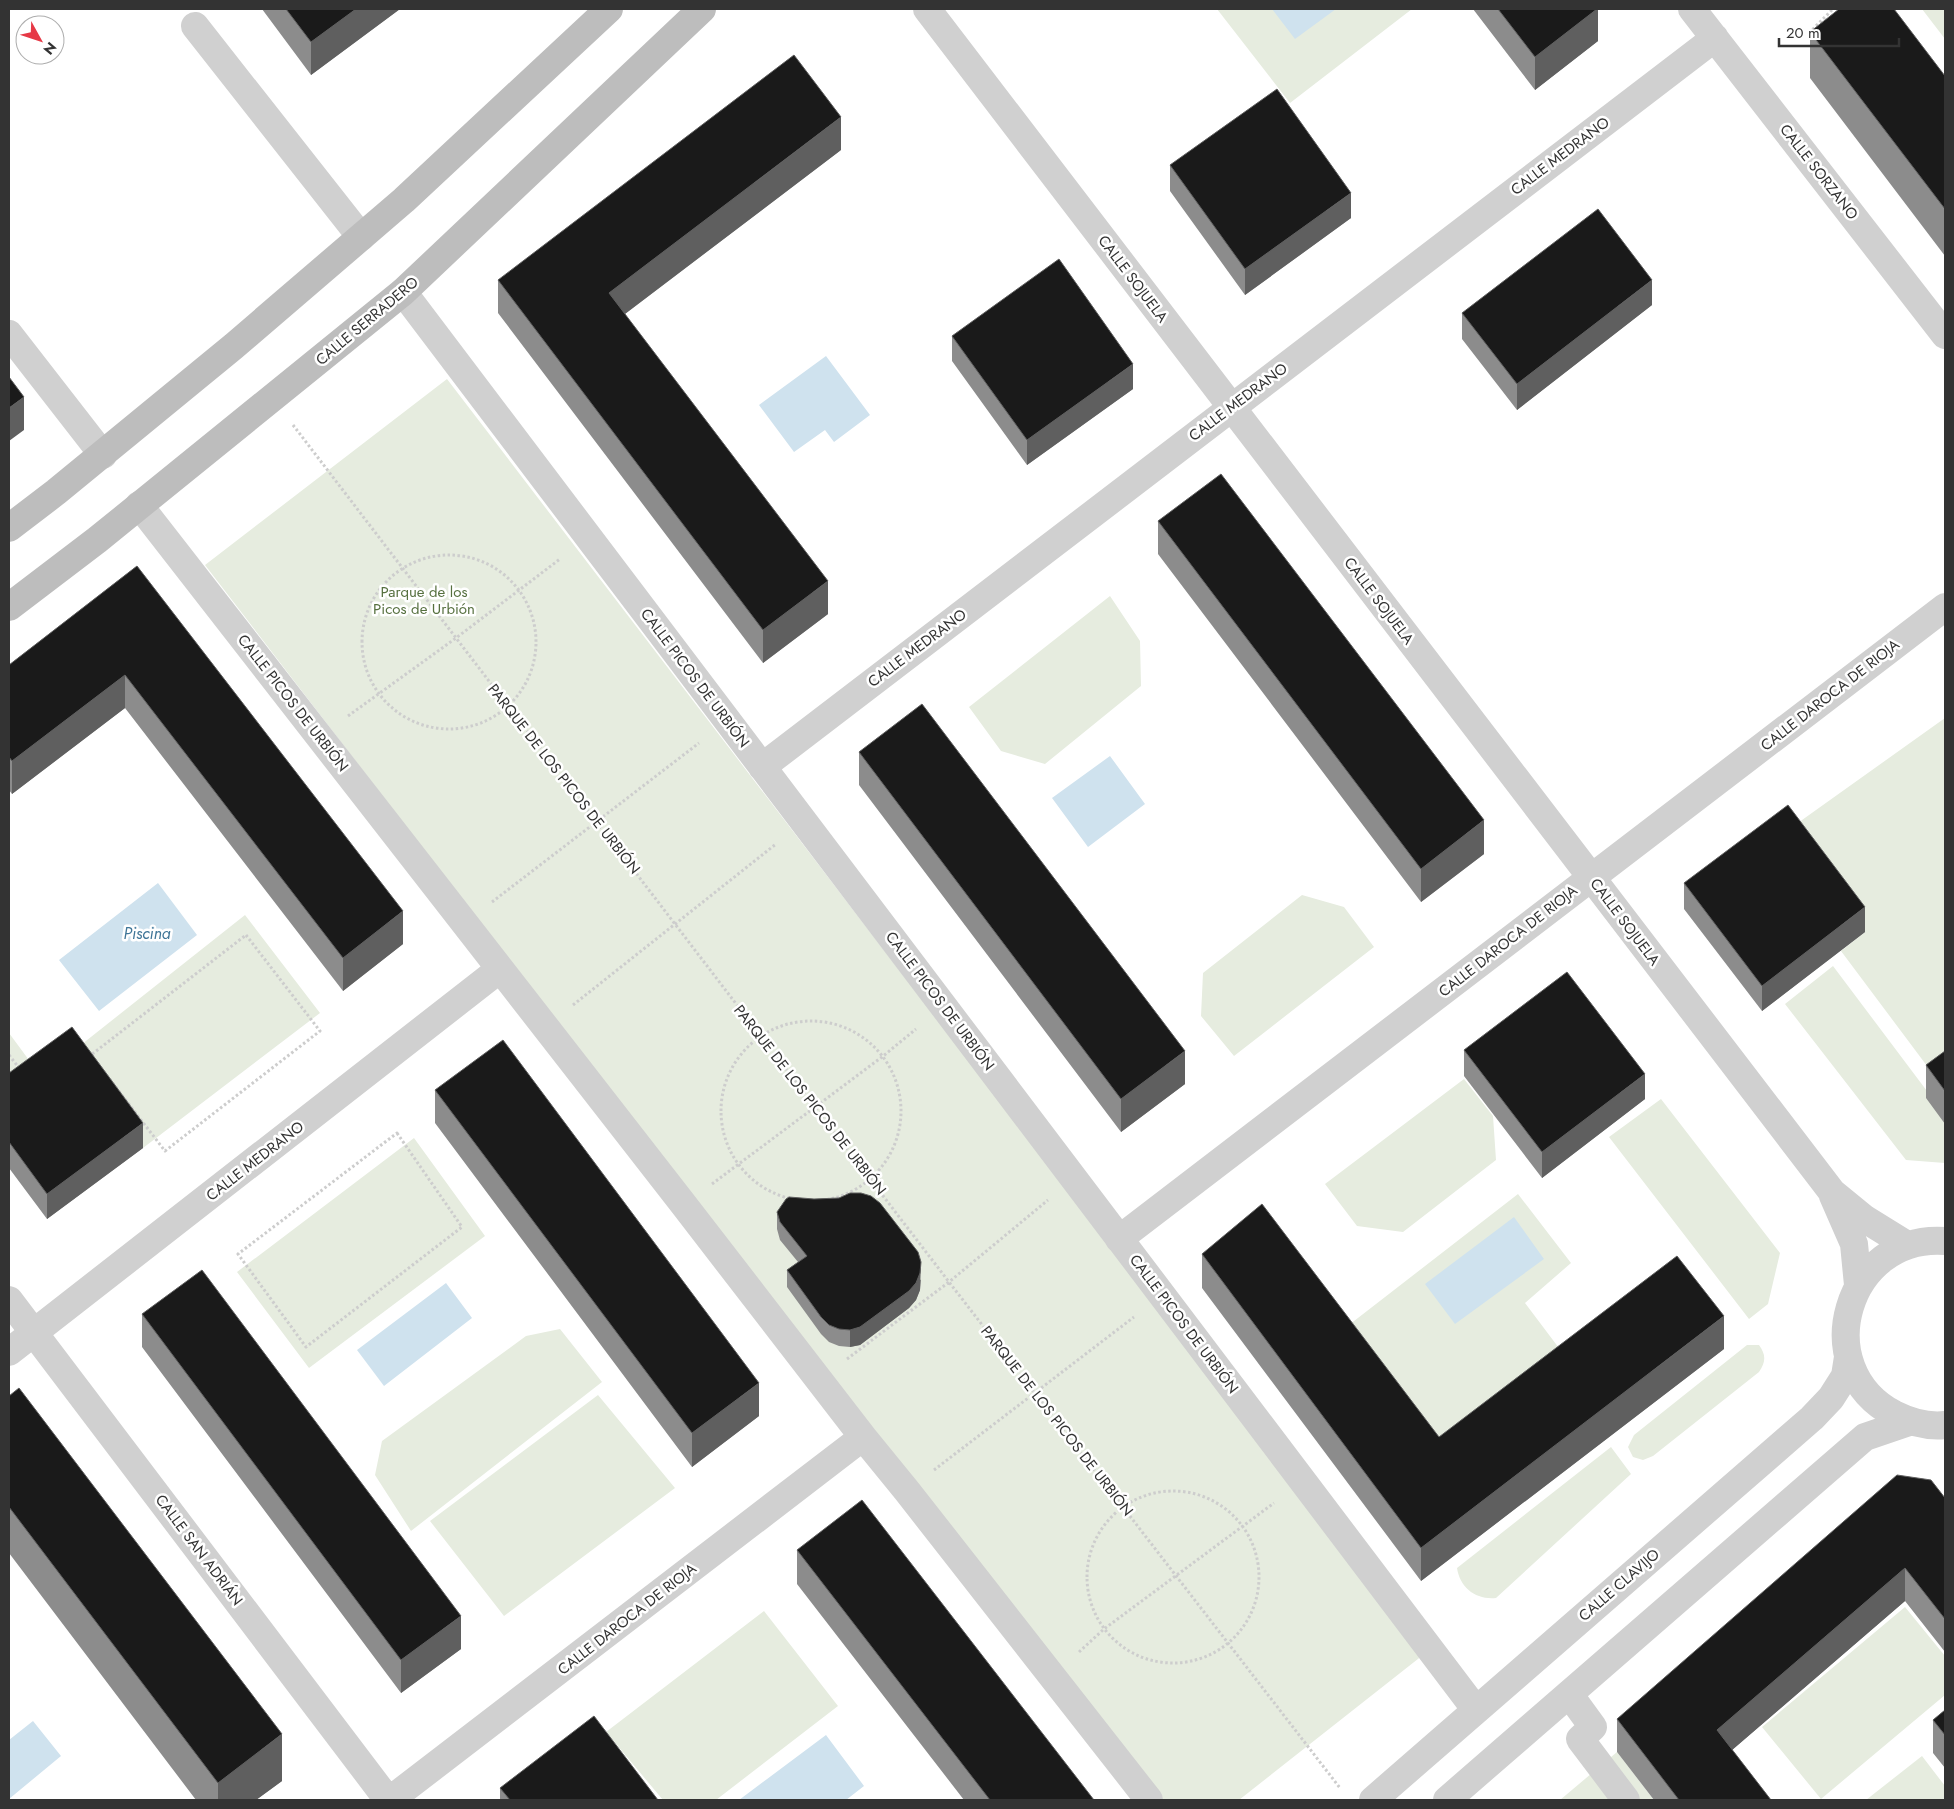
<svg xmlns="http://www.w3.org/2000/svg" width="1954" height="1809" font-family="Jost,sans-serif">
<rect width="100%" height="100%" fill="#fff"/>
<path fill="#e6ecdf" d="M1217 9H1412L1290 103Z
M1922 9H1943L1945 12V39Z
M447 379 1423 1655 1239 1800H1154L205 565Z
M1110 596 1140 641 1141 686 1045 764 1001 751 969 707Z
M1945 718V1084L1942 1086 1841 951 1865 932 1788 830Z
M1302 895 1344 907 1374 947 1234 1056 1201 1016 1203 973Z
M245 915 320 1013 143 1148 72 1052Z
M1833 966 1945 1115V1163L1906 1160 1785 1004Z
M9 1033 40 1075 9 1098Z
M1464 1079 1493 1116 1496 1160 1403 1232 1357 1226 1325 1184Z
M1661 1099 1780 1253 1768 1304 1749 1319 1609 1137Z
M414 1138 485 1236 309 1368 237 1272Z
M1518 1194 1571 1263 1525 1303 1574 1368 1439 1470 1336 1335Z
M560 1329 602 1382 411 1531 375 1475 382 1441 526 1336Z
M1747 1345H1759C1766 1355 1766 1361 1759 1372L1653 1456 1643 1460 1633 1457 1628 1447 1634 1435Z
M598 1395 675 1488 504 1616 430 1521Z
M1611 1447 1631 1474 1496 1598C1476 1600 1460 1588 1457 1568Z
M1905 1607 1945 1656V1695L1821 1799 1762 1727Z
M764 1611 838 1706 716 1800H663L606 1732Z
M1617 1752 1654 1800H1560Z
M1922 1756 1945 1786V1800H1866Z"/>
<path fill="#cfe2ee" d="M1272 9H1336L1295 39Z
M826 356 870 415 834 442 825 430 794 452 759 405Z
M1110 756 1145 804 1088 847 1052 798Z
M158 883 197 935 99 1011 59 960Z
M1514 1217 1544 1259 1455 1324 1425 1284Z
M446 1283 472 1318 384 1386 357 1350Z
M33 1721 61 1756 9 1799V1740Z
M826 1735 864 1786 846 1800H739Z"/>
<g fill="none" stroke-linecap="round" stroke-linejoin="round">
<path stroke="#cdcdcd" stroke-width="3" stroke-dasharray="2.5 2.5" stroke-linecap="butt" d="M1809 33 1833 9
M293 425 949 1282 1340 1788
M362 642a87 87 0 1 1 174 0a87 87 0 1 1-174 0Z
M348 716 456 638 560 559
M492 902 699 743
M246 935 320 1031 165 1151 91 1055Z
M573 1005 776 844
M721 1111a90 90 0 1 1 180 0a90 90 0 1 1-180 0Z
M9 1055 19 1068
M397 1133 462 1227 306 1347 238 1254Z
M712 1184 882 1057 916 1029
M847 1359 949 1282 1048 1200
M934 1470 1134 1317
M1087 1577a86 86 0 1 1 172 0a86 86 0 1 1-172 0Z
M1079 1652 1104 1629 1274 1503"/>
<path stroke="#d0d0d0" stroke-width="28" d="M927 9 1832 1192 1865 1219 1907 1245
M1692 9 1945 335
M195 26 361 237
M403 292 1476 1710
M9 334 103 455
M139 505 684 1205 863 1437 907 1491 1149 1800
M762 767 1715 38
M1833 1196 1854 1244 1858 1285
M1119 1239 1945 607
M1945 1241C1846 1234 1807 1368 1894 1414 1910 1422 1927 1427 1945 1425
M9 1300 388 1800
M9 1352 500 969
M1569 1694 1593 1727 1580 1739 1626 1800
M390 1800 863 1437
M1373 1800 1812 1418 1831 1398 1845 1376 1848 1357
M1447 1800 1865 1437 1909 1422"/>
<path stroke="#bdbdbd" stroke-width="28" d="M9 528 56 492 234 346 404 200 609 9
M9 607 97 540 403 292 702 9"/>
</g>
<path fill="#8c8c8c" d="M262 9H400L311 75Z
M1473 9H1598V41L1535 90Z
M1810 32 1945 76V256L1810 78Z
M841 150 625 314 828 614 763 663 498 313V280Z
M1170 165 1351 218 1245 295 1170 191Z
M1652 305 1517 410 1462 339V313Z
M952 336 1133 389 1027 465 952 361Z
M1158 521 1484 854 1421 902 1158 554Z
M137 566 403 944 343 991 125 708 12 794 9 790V665Z
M859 752 1185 1084 1121 1132 859 785Z
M1684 883 1865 932 1762 1011 1684 909Z
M1464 1050 1645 1099 1542 1178 1464 1076Z
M1945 1051V1124L1926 1098V1065Z
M9 1073 143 1148 47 1219 9 1168Z
M435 1090 759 1416 692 1467 435 1123Z
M777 1212 921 1280 920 1290 916 1300 909 1308 860 1345 850 1347 839 1346 829 1342 821 1334 787 1287V1270L798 1262 780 1240 777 1229Z
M1202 1254 1439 1437 1724 1349 1421 1581 1202 1288Z
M142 1314 461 1649 401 1693 142 1347Z
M9 1396 282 1781 256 1800H196L9 1553Z
M1945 1498V1652L1905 1601 1732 1750 1771 1800H1654L1617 1752V1719Z
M797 1550 1094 1800H964L797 1584Z
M1945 1710V1768L1933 1753V1720Z
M500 1788 658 1800H500Z"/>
<path fill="#5f5f5f" d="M356 9H400L311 75V42Z
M1597 9H1598V41L1535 90V57Z
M841 117V150L609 326V293Z
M1351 193V218L1245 295V269Z
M1652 280V305L1517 410V384Z
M1133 364V389L1027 465V440Z
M24 397V430L9 441V408Z
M828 581V614L763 663V630Z
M125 675V708L12 794V761Z
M1484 820V854L1421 902V869Z
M1865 907V932L1762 1011V986Z
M403 911V944L343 991V958Z
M1185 1051V1084L1121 1132V1099Z
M1645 1074V1099L1542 1178V1152Z
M143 1123V1148L47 1219V1194Z
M921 1262 920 1290 916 1300 909 1308 860 1345 850 1347V1330Z
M1724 1316V1349L1421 1581V1548Z
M759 1383V1416L692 1467V1433Z
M1905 1568V1601L1717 1763V1730Z
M461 1616V1649L401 1693V1660Z
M282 1734V1781L256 1800H218V1783Z"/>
<path fill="#1a1a1a" stroke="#5f5f5f" d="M286 9H356L311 42Z
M1498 9H1597L1535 57Z
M1839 9H1894L1945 76V209L1810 32Z
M794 55 841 117 609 293 828 581 763 630 498 280Z
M1277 89 1351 193 1245 269 1170 165Z
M1598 209 1652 280 1517 384 1462 313Z
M1059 259 1133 364 1027 440 952 336Z
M9 377 24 397 9 408Z
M1221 474 1484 820 1421 869 1158 521Z
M137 566 403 911 343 958 125 675 12 761 9 757V665Z
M922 704 1185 1051 1121 1099 859 752Z
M1788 805 1865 907 1762 986 1684 883Z
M1567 972 1645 1074 1542 1152 1464 1050Z
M72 1027 143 1123 47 1194 9 1142V1073Z
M503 1040 759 1383 692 1433 435 1090Z
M1945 1051V1091L1926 1065Z
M850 1193H861L871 1196 880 1203 918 1252 921 1262 920 1273 916 1283 909 1291 860 1327 850 1330 839 1329 829 1325 821 1317 787 1270 807 1256 780 1222 777 1212 786 1199 789 1197 814 1199 839 1198Z
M1262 1204 1439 1437 1677 1256 1724 1316 1421 1548 1202 1254Z
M202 1270 461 1616 401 1660 142 1314Z
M19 1388 282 1734 218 1783 9 1507V1396Z
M1897 1475 1931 1480 1945 1498V1619L1905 1568 1717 1730 1771 1800H1679L1617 1719Z
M862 1500 1094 1800H990L797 1550Z
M1945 1710V1735L1933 1720Z
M594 1716 658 1800H510L500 1788Z"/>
<g text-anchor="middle" stroke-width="5" stroke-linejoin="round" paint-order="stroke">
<g font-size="15" fill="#333" stroke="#fff">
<text transform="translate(1560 156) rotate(-37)" y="5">CALLE MEDRANO</text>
<text transform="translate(1819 172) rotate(52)" y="5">CALLE SORZANO</text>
<text transform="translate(1133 279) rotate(53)" y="5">CALLE SOJUELA</text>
<text transform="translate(367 321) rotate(-40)" y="5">CALLE SERRADERO</text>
<text transform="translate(1238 402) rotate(-37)" y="5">CALLE MEDRANO</text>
<text transform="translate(1379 601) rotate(53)" y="5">CALLE SOJUELA</text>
<text transform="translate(917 648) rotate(-37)" y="5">CALLE MEDRANO</text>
<text transform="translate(695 678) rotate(53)" y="5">CALLE PICOS DE URBIÓN</text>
<text transform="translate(1830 695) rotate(-38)" y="5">CALLE DAROCA DE RIOJA</text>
<text transform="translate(293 703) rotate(52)" y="5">CALLE PICOS DE URBIÓN</text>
<text transform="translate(564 779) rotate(52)" y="5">PARQUE DE LOS PICOS DE URBIÓN</text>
<text transform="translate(1625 922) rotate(53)" y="5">CALLE SOJUELA</text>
<text transform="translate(1508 941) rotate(-38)" y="5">CALLE DAROCA DE RIOJA</text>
<text transform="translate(940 1001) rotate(53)" y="5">CALLE PICOS DE URBIÓN</text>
<text transform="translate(810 1100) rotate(52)" y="5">PARQUE DE LOS PICOS DE URBIÓN</text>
<text transform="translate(255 1161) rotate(-38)" y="5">CALLE MEDRANO</text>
<text transform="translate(1184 1324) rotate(53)" y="5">CALLE PICOS DE URBIÓN</text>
<text transform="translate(1057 1421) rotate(52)" y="5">PARQUE DE LOS PICOS DE URBIÓN</text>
<text transform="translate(199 1550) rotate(53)" y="5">CALLE SAN ADRIÁN</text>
<text transform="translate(1619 1585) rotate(-41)" y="5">CALLE CLAVIJO</text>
<text transform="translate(627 1619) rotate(-38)" y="5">CALLE DAROCA DE RIOJA</text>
</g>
<g font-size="15" fill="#56703f" stroke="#fff">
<text x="424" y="597">Parque de los<tspan x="424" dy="17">Picos de Urbión</tspan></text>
</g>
<g font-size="16" font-style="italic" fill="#3f7597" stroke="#fff">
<text x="147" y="939">Piscina</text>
</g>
</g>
<rect width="1954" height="1809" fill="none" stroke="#333333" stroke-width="20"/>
<g transform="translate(40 40) rotate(130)"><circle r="24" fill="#ffffff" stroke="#adadad"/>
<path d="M0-4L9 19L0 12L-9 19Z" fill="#e63946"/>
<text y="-8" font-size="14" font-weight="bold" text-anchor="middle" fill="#333333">N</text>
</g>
<path d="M1779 38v8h120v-8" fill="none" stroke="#333333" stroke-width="2.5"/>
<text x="1786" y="38" font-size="15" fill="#333333" stroke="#ffffff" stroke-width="4" paint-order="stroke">20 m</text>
</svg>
